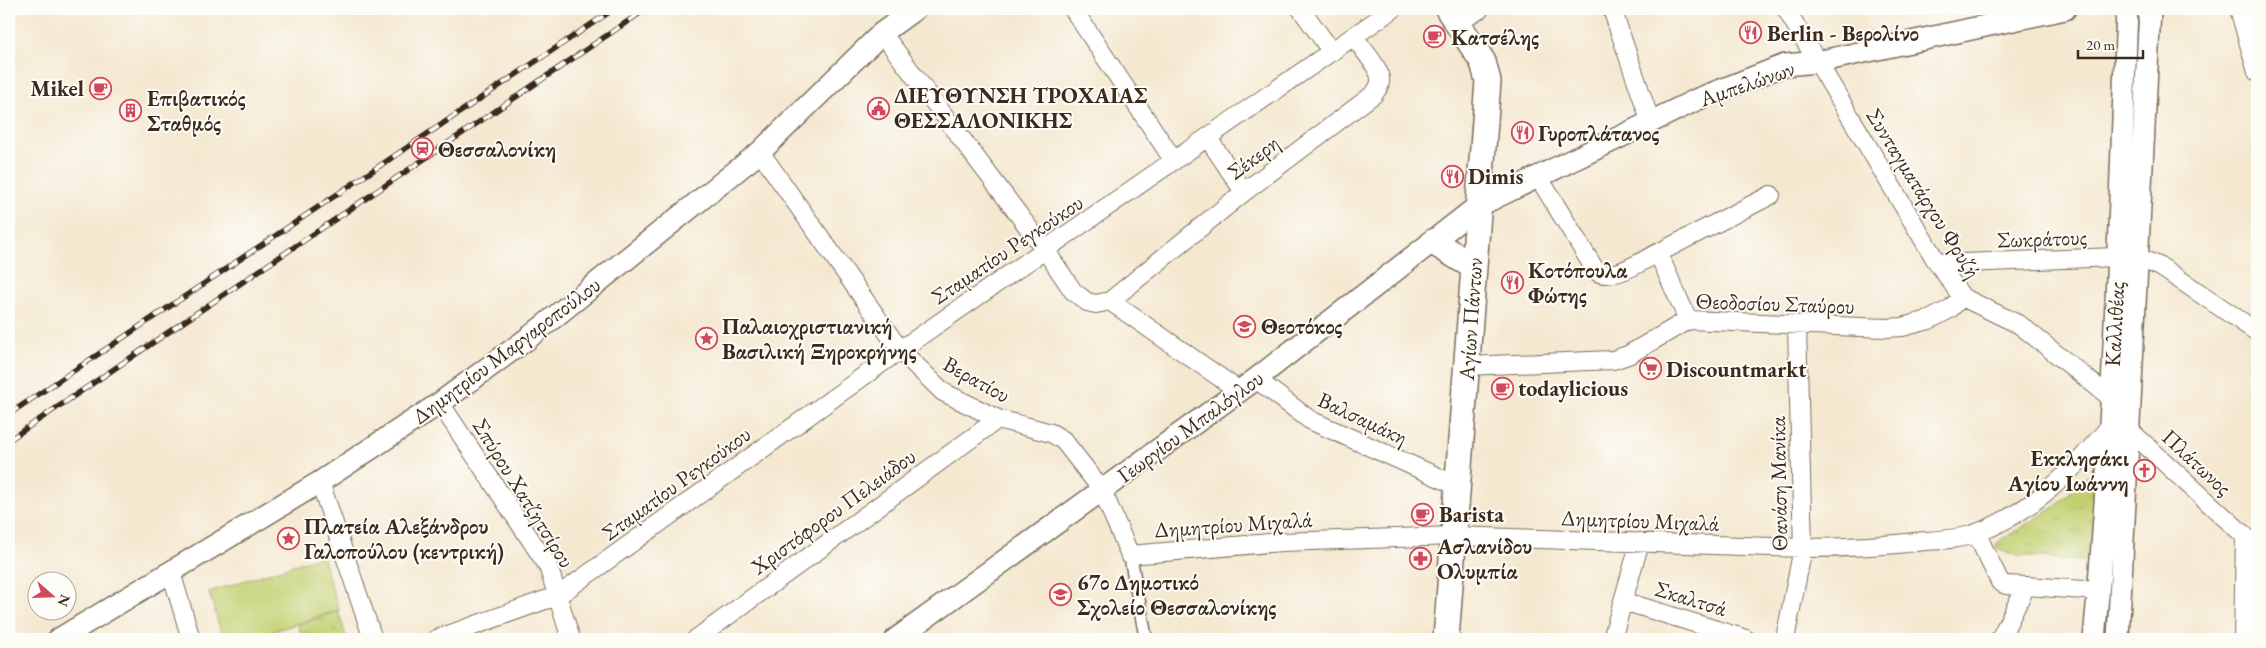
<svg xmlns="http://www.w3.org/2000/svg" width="2266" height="648" font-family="'EB Garamond',serif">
<defs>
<pattern id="grass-tufts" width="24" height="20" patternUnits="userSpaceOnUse" patternTransform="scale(1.25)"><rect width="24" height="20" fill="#c2d071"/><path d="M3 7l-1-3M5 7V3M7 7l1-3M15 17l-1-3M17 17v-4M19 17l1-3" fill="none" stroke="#a8b361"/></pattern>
</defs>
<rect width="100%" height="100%" fill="#fdfcf7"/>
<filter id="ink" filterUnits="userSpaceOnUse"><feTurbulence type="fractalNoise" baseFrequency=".02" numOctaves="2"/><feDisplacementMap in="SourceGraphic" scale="10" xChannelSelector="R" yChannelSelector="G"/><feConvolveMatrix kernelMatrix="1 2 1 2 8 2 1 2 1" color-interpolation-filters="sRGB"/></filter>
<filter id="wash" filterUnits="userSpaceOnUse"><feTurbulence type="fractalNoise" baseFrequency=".0096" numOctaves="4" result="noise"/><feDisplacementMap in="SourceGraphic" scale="20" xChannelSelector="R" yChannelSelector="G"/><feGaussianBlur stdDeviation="1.12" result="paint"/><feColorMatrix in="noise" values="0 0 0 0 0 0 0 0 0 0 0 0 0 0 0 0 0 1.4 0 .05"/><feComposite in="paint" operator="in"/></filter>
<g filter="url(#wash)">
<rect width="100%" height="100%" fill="#f4e8d0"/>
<path fill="url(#grass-tufts)" stroke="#7e7d48" d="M2090 476 2094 478 2093 558 2091 562 2010 554 1997 549 1996 544 2001 540 2055 507 2085 478Z
M338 611 347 639H302L298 625Z"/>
<path fill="#c2d071" stroke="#7e7d48" d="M322 556 339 610 249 639H223L209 592Z"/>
</g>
<g filter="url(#ink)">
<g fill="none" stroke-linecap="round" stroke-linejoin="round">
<defs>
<path id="pedestrian" d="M1130 555 1146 639"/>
<path id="minor" d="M1073 9 1174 161
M1301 9 1332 52
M1612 9 1651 123
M1786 9 1935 259 1962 297 2020 325 2110 397
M2239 9 2257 72
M1458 22 1480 9
M882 33 1046 251 1073 291 1087 302 1096 304 1110 301 1244 192 1374 94C1377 89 1381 85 1380 79 1380 68 1361 47 1354 37
M1208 138 1244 192
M760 152 900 350 943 392 998 419 1051 433 1063 440 1102 490 1130 555 1282 542 1454 536 1803 548C1844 548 1884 546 1925 541 1941 540 1961 539 1977 533 2032 512 2072 472 2109 427
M1539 178 1596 271C1613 282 1641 261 1658 253L1688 320
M1658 253 1771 195
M2137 257 2161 267 2257 332
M1939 264 2117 257
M1110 301 1238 390
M1467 366 1613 360 1628 355 1688 320 1886 328 1902 327 1929 320 1950 309 1962 297
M1256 379 1310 420 1458 486
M440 403 548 566 571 639
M2128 429 2257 547
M320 482 373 639
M1976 533 2000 582 2006 585 2026 586
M171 572 191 639
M1623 601 1746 639
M437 639 559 595 900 350 1393 9
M696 639 998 419
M1612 639 1640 542
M1785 639 1803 548 1797 326
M2000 639 2026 586 2099 591
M2243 639 2245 536"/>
<path id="tertiary" d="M59 639 320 482 440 403 527 339 760 152 882 33 915 9
M896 639 1256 379 1478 206 1698 99 1785 65 1817 62 2065 9
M2094 639C2114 430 2119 219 2127 9
M2118 639 2150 9"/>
<path id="secondary" d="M1433 242 1474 267
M1446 639 1488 81 1483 62 1448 9"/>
</defs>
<use href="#pedestrian" stroke="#7c6c5c" stroke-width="15"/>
<use href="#minor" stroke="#7c6c5c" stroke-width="20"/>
<use href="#tertiary" stroke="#7c6c5c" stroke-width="24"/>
<use href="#secondary" stroke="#7c6c5c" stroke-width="28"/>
<use href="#pedestrian" stroke="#fff" stroke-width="12"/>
<use href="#minor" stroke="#fff" stroke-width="18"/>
<use href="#tertiary" stroke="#fff" stroke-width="21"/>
<use href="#secondary" stroke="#fff" stroke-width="25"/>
<defs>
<path id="rail" d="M9 414 614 9
M9 440 646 9"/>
</defs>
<use href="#rail" stroke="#3b2a1e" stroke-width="5.5"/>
<use href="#rail" stroke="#fdfcf7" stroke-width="4" stroke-dasharray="11" stroke-linecap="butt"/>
</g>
</g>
<defs>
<symbol id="restaurant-ring" viewBox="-11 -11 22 22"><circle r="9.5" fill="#fdfcf7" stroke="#d1495b" stroke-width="1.5"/><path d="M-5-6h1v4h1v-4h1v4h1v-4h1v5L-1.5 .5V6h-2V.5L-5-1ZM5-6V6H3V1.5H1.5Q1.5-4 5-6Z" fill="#d1495b"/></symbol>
<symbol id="cafe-ring" viewBox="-11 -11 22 22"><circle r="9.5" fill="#fdfcf7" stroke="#d1495b" stroke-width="1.5"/><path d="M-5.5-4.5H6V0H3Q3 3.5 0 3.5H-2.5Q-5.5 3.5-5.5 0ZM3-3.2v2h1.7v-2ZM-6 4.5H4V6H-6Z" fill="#d1495b"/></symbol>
<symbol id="civic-ring" viewBox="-11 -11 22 22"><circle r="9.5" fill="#fdfcf7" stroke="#d1495b" stroke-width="1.5"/><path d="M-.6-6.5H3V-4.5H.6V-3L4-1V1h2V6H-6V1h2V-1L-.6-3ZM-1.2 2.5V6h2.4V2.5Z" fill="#d1495b"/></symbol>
<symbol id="building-ring" viewBox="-11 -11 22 22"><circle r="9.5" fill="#fdfcf7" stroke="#d1495b" stroke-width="1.5"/><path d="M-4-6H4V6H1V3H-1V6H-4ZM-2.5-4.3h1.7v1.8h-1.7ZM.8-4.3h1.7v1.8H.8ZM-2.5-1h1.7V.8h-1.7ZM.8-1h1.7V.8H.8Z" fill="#d1495b"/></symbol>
<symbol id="station-ring" viewBox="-11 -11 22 22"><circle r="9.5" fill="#fdfcf7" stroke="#d1495b" stroke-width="1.5"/><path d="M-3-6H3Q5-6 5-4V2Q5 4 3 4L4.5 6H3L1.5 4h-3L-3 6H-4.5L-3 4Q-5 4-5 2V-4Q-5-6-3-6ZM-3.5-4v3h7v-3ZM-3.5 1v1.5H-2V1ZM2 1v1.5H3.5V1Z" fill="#d1495b"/></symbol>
<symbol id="school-ring" viewBox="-11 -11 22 22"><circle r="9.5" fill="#fdfcf7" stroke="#d1495b" stroke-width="1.5"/><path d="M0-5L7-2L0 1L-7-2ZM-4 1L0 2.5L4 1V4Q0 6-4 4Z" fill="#d1495b"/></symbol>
<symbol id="sight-ring" viewBox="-11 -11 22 22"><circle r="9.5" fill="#fdfcf7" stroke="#d1495b" stroke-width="1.5"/><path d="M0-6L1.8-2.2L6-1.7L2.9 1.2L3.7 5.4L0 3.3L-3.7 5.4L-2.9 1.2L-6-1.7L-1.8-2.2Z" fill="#d1495b"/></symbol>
<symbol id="supermarket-ring" viewBox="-11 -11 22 22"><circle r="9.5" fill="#fdfcf7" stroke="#d1495b" stroke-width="1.5"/><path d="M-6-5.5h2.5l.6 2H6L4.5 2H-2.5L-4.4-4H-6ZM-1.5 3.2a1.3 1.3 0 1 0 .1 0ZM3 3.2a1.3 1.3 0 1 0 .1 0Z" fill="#d1495b"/></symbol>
<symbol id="church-ring" viewBox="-11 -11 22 22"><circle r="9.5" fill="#fdfcf7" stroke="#d1495b" stroke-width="1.5"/><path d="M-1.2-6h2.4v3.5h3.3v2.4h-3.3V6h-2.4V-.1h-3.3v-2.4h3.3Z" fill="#d1495b"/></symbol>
<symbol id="pharmacy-ring" viewBox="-11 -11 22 22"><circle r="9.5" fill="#fdfcf7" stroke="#d1495b" stroke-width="1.5"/><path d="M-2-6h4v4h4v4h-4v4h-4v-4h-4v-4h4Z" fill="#d1495b"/></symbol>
</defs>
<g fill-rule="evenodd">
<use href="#restaurant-ring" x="1738" y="20" width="25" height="25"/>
<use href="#cafe-ring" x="1422" y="24" width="25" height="25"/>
<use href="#cafe-ring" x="88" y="76" width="25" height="25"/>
<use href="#civic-ring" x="866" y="96" width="25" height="25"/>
<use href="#building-ring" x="118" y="98" width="25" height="25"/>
<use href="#restaurant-ring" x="1510" y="120" width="25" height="25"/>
<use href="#station-ring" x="410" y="136" width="25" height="25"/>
<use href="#restaurant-ring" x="1440" y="164" width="25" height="25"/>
<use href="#restaurant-ring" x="1500" y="270" width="25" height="25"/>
<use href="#school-ring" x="1232" y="314" width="25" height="25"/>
<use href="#sight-ring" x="694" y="326" width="25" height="25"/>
<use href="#supermarket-ring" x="1638" y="356" width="25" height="25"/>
<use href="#cafe-ring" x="1490" y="376" width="25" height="25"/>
<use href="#church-ring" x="2132" y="458" width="25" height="25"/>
<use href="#cafe-ring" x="1410" y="502" width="25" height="25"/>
<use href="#sight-ring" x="276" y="526" width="25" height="25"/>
<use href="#pharmacy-ring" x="1408" y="546" width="25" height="25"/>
<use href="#school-ring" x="1048" y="582" width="25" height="25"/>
</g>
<g text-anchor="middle" stroke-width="4" stroke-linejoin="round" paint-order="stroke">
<g font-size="22" font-weight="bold" fill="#3b2a1e" stroke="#fdfcf7" text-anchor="start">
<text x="1767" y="41">Berlin - Βερολίνο</text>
<text x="1451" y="45">Κατσέλης</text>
<text x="84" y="96" text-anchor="end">Mikel</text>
<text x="894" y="103">ΔΙΕΥΘΥΝΣΗ ΤΡΟΧΑΙΑΣ<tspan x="894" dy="25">ΘΕΣΣΑΛΟΝΙΚΗΣ</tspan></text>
<text x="147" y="106">Επιβατικός<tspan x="147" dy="25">Σταθμός</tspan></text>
<text x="1538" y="141">Γυροπλάτανος</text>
<text x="438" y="157">Θεσσαλονίκη</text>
<text x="1468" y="184">Dimis</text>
<text x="1528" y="278">Κοτόπουλα<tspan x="1528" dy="25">Φώτης</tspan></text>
<text x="722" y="334">Παλαιοχριστιανική<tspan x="722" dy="25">Βασιλική Ξηροκρήνης</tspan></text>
<text x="1261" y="334">Θεοτόκος</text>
<text x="1666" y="377">Discountmarkt</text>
<text x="1518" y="396">todaylicious</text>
<text x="2129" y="466" text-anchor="end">Εκκλησάκι<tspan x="2129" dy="25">Αγίου Ιωάννη</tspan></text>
<text x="1439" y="522">Barista</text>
<text x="304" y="534">Πλατεία Αλεξάνδρου<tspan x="304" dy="25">Γαλοπούλου (κεντρική)</tspan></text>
<text x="1437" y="554">Ασλανίδου<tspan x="1437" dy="25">Ολυμπία</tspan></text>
<text x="1077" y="590">67ο Δημοτικό<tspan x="1077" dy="25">Σχολείο Θεσσαλονίκης</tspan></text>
</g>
<g font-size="22" fill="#3b2a1e" stroke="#fdfcf7">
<text transform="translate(1747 83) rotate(-19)" y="8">Αμπελώνων</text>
<text transform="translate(1253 157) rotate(-37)" y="8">Σέκερη</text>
<text transform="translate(1924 193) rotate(58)" y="8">Συνταγματάρχου Φρυζή</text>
<text transform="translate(2042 238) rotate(-2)" y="8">Σωκράτους</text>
<text transform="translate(1007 249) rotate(-34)" y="8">Σταματίου Ρεγκούκου</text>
<text transform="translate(1775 303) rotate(2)" y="8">Θεοδοσίου Σταύρου</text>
<text transform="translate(1470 319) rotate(-86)" y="8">Αγίων Πάντων</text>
<text transform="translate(2114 324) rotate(-87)" y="8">Καλλιθέας</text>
<text transform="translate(506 350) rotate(-37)" y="8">Δημητρίου Μαργαροπούλου</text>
<text transform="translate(977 379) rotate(29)" y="8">Βερατίου</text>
<text transform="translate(1363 418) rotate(25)" y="8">Βαλσαμάκη</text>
<text transform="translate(1190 426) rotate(-36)" y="8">Γεωργίου Μπαλόγλου</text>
<text transform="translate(2197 462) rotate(43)" y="8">Πλάτωνος</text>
<text transform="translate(676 483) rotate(-36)" y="8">Σταματίου Ρεγκούκου</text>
<text transform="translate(1778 484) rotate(-91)" y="8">Θανάση Μανίκα</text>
<text transform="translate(524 493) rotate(58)" y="8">Σπύρου Χατζητσίρου</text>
<text transform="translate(833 511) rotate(-36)" y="8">Χριστόφορου Πελειάδου</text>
<text transform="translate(1640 520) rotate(2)" y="8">Δημητρίου Μιχαλά</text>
<text transform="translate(1233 524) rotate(-4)" y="8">Δημητρίου Μιχαλά</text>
<text transform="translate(1691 598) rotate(17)" y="8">Σκαλτσά</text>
</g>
</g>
<rect width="2266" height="648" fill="none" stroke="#fdfcf7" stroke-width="30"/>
<g transform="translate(52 596) rotate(110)"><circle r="24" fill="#fdfcf7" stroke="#afa8a0"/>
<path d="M0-4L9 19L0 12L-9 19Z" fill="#d1495b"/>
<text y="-8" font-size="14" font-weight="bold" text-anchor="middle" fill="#3b2a1e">N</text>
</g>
<path d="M2078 50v8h65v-8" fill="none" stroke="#3b2a1e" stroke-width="2.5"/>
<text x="2086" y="50" font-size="15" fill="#3b2a1e" stroke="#fdfcf7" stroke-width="4" paint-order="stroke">20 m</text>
</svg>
